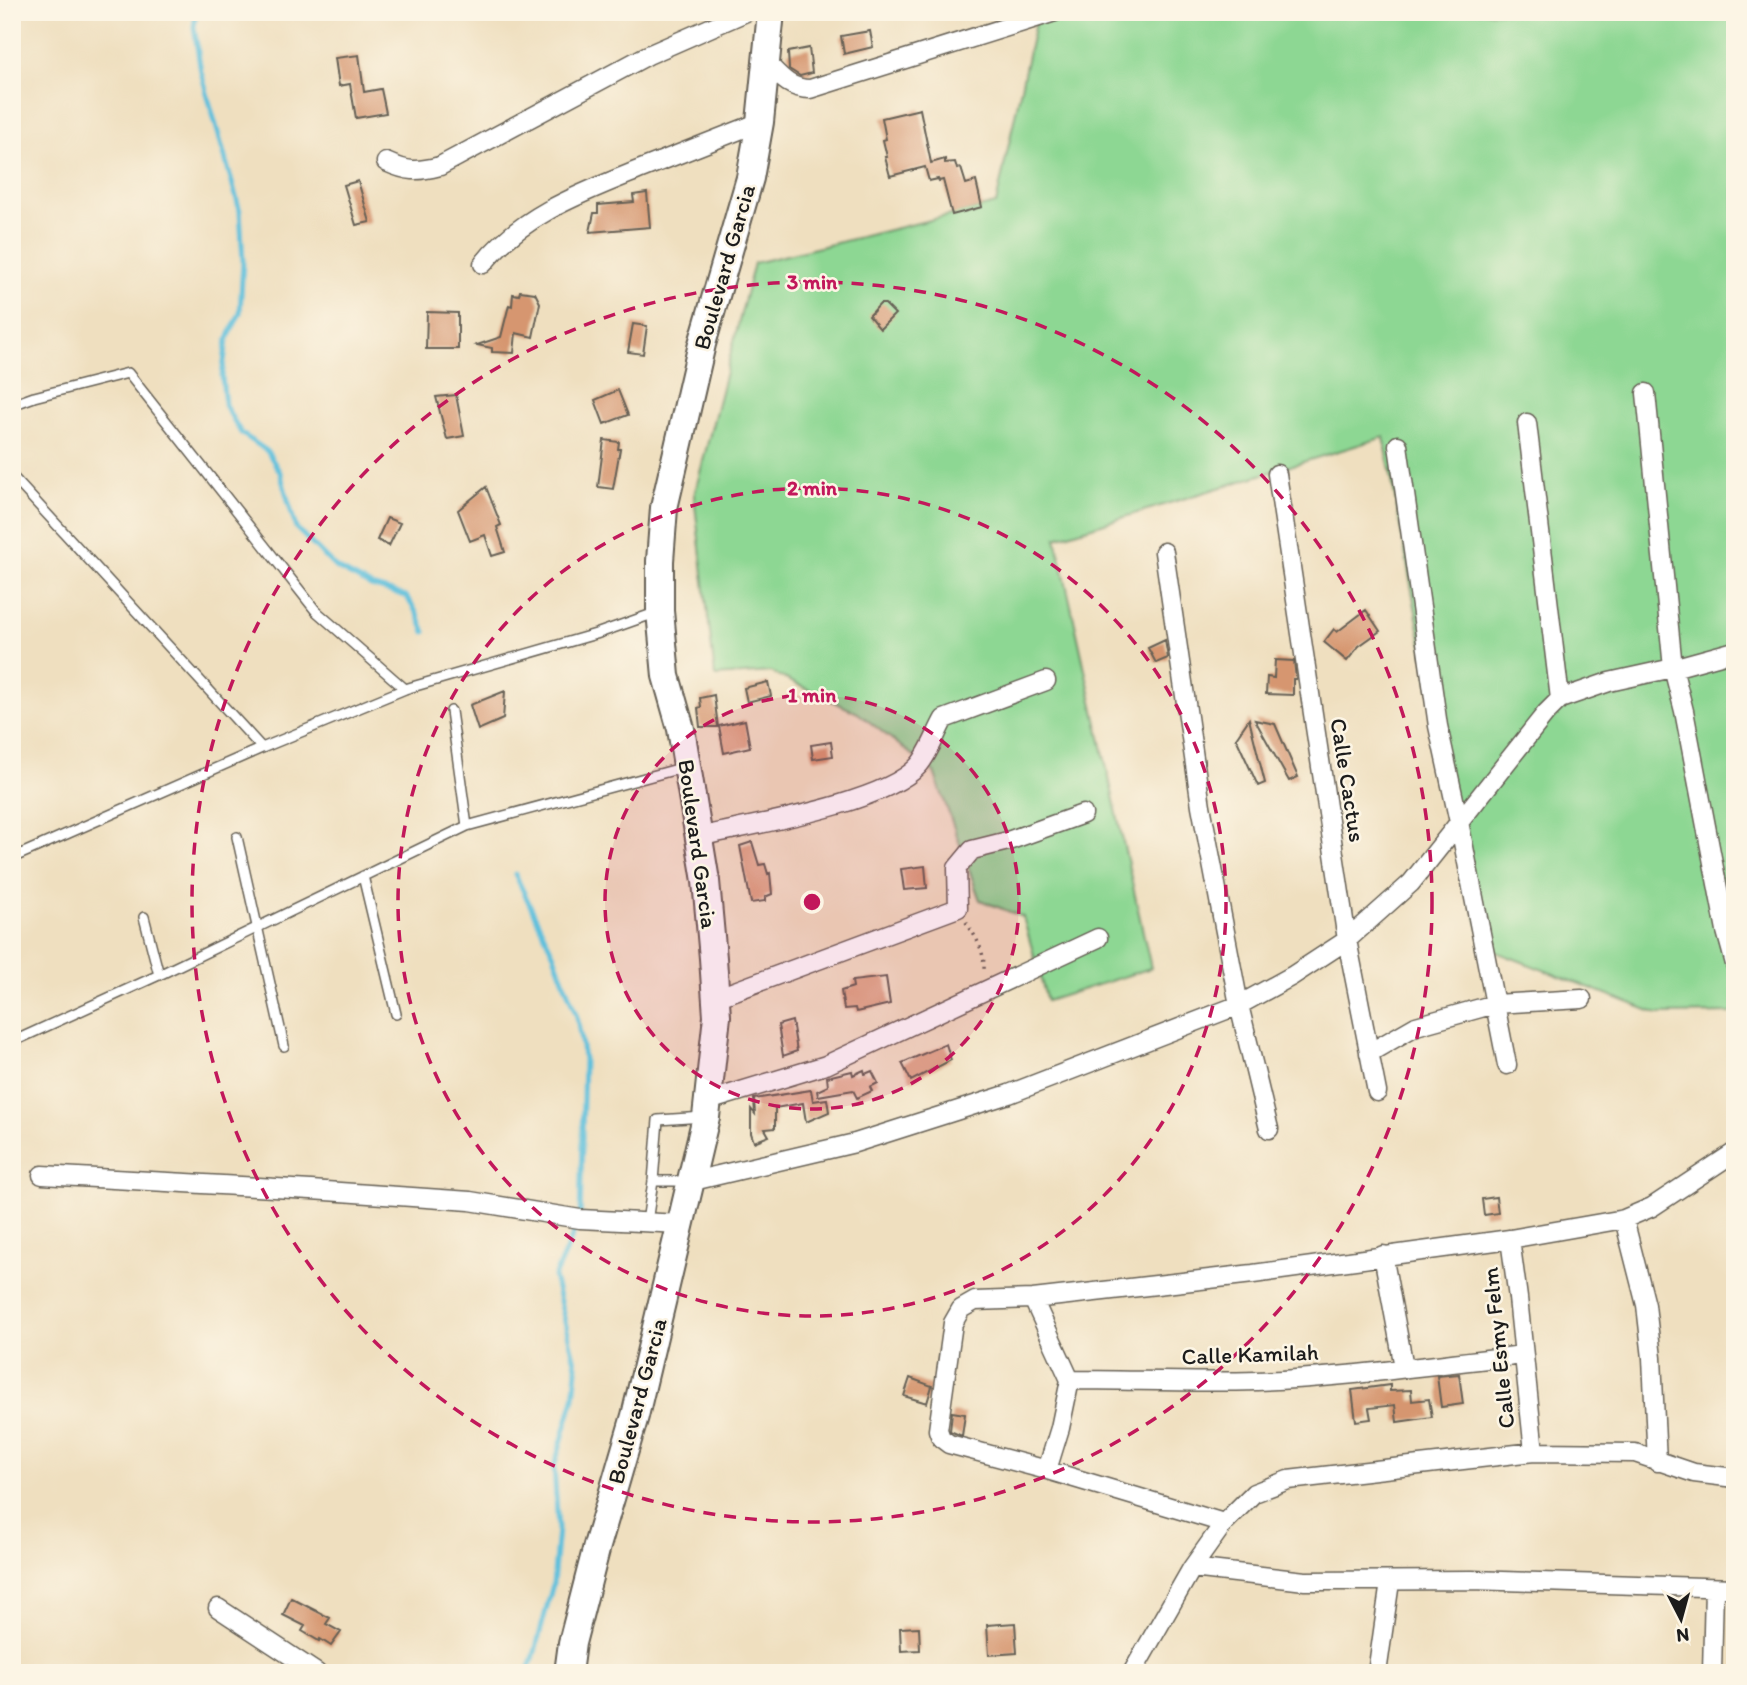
<svg xmlns="http://www.w3.org/2000/svg" width="1747" height="1685" font-family="Itim,sans-serif">
<rect width="100%" height="100%" fill="#fcf5e5"/>
<filter id="ink" filterUnits="userSpaceOnUse"><feTurbulence type="fractalNoise" baseFrequency=".0143" numOctaves="2"/><feDisplacementMap in="SourceGraphic" scale="14" xChannelSelector="R" yChannelSelector="G"/><feConvolveMatrix kernelMatrix="1 2 1 2 8 2 1 2 1" color-interpolation-filters="sRGB"/></filter>
<filter id="wash" filterUnits="userSpaceOnUse"><feTurbulence type="fractalNoise" baseFrequency=".00686" numOctaves="4" result="noise"/><feDisplacementMap in="SourceGraphic" scale="28" xChannelSelector="R" yChannelSelector="G"/><feGaussianBlur stdDeviation="1.57" result="paint"/><feColorMatrix in="noise" values="0 0 0 0 0 0 0 0 0 0 0 0 0 0 0 0 0 1.4 0 .05"/><feComposite in="paint" operator="in"/></filter>
<g filter="url(#wash)">
<rect width="100%" height="100%" fill="#efdfbf"/>
<path fill="#8dd793" stroke="#547a58" stroke-width="2" d="M1072 12H1735V1013L1658 1014 1486 948 1466 885 1384 437 1056 538 1151 968 1047 1001 1023 917 980 900 934 772 858 713 771 672 715 676 694 496 754 263 996 204 1036 18Z"/>
<g fill="none" stroke-linecap="round" stroke-linejoin="round">
<path stroke="#5ec0dc" stroke-width="5" d="M196 12 194 27 201 72 240 211 243 261 240 313 227 340 222 376 225 405 241 433 267 451 280 472 296 528 335 567 371 586 406 596 418 615 425 632
M515 874 554 955 577 1017 584 1059 580 1219 554 1277 577 1370 574 1398 554 1467 558 1529 553 1584 533 1659 526 1673"/>
</g>
<g id="blocks">
<path fill="#d69670" d="M870 31 873 47 844 54 841 36Z
M809 48 812 73 800 76 789 69 788 52Z
M359 55 364 92 381 89 386 113 356 118 350 84 339 86 335 58Z
M920 109 931 163 945 159V163L955 162 957 169 961 168 966 184 976 181 982 207 952 215 943 180 939 181 938 179 929 181 925 167 890 176 885 157H887L883 140 886 139 882 118Z
M358 181 370 222 356 225 344 185Z
M647 193 650 227 590 232 594 213H598V205L634 202 633 195Z
M520 291 535 293 540 303 533 337 516 333 514 353 492 352V348L477 345 501 337 509 305 512 306 513 294 519 295Z
M880 304H885L895 314 880 329 869 316Z
M427 312 458 313V349H426Z
M633 324 647 326 643 354 628 352Z
M618 390 628 415 604 424 595 400Z
M456 395 464 436 447 439 436 397Z
M604 440 619 442 618 449H620L613 489 598 487Z
M486 487 501 525 497 527 505 552 492 556 485 535 470 541 458 510Z
M387 518 400 523 389 546 377 540Z
M1366 610 1380 631 1359 646 1347 661 1324 642 1334 629 1337 632Z
M1165 640 1168 658 1156 663 1148 648Z
M1275 660 1294 661 1296 679H1293V695L1266 694 1267 677 1274 678Z
M768 682 771 696 747 702 744 688Z
M505 691 503 719 478 730 470 705Z
M714 695 718 727H700L698 708 701 707 700 698Z
M1249 719 1265 783 1258 786 1236 738Z
M745 720 750 747 724 753 719 726Z
M1255 720 1275 724 1298 777 1289 781Z
M831 742 833 756 813 759 811 745Z
M752 842 759 865 765 864 768 874 770 873 772 894 765 897V901L751 903 740 846Z
M925 866 927 888 904 890 901 869Z
M886 977 890 1004 856 1012 855 1008 844 1009 841 991 853 987 852 981Z
M792 1021 797 1051 783 1056 778 1025Z
M946 1044 951 1060 911 1081 902 1063Z
M864 1070 865 1074 872 1071 878 1083 870 1087 872 1091 857 1098 853 1090 818 1096 817 1091 828 1086 827 1077 852 1071 853 1075Z
M811 1090 813 1101 827 1099 829 1112 806 1122 803 1103 775 1108V1128L765 1129 769 1136 754 1142 751 1133V1109L755 1114 754 1099Z
M1496 1197 1498 1213 1484 1215 1482 1199Z
M1459 1374 1463 1404 1441 1407 1437 1376Z
M910 1378 932 1386 927 1403 904 1396Z
M1390 1385V1391L1411 1390 1412 1401 1429 1399 1432 1417 1397 1422 1395 1405 1369 1408 1371 1419 1356 1421 1352 1390Z
M952 1412 965 1414 962 1436 950 1431Z
M291 1598 330 1618 326 1624 341 1632 331 1646 320 1639 319 1641 302 1631 305 1626 283 1615Z
M1015 1623 1017 1653 989 1655 987 1625Z
M919 1627 920 1650 901 1651 900 1628Z"/>
</g>
</g>
<g filter="url(#ink)">
<use href="#blocks" fill-opacity="0" stroke="#666055" stroke-width="2"/>
<g fill="none" stroke-linecap="round" stroke-linejoin="round">
<defs>
<path id="lane" d="M12 405 34 397 128 373 316 611 405 689 596 634 658 612
M12 476 262 748
M451 711 467 826
M237 837 284 1046
M12 858 262 748 405 689
M363 876 396 1014
M144 917 159 975
M12 1042 159 975 467 826 685 767
M653 1181H687
M647 1222 653 1181 658 1120 704 1117"/>
<path id="street" d="M766 62C779 75 789 89 810 89L1055 12
M386 162C408 172 417 172 440 166L648 55 746 12
M483 264C523 213 587 191 646 167 684 152 722 137 760 122
M1646 393 1673 668 1684 711 1726 931 1735 964
M1527 423 1560 699
M1398 445 1438 726 1459 822 1495 1004 1582 999
M1277 474 1347 940 1377 1092
M1164 552 1201 806 1239 1005 1269 1129
M698 837C750 825 884 804 918 766 929 754 936 733 944 719L1046 681
M716 998 958 908 957 868 972 850 1008 841 1083 814
M1369 1053 1416 1026 1495 1004 1507 1065
M708 1101 826 1065 1098 938
M42 1175 311 1190 470 1201 580 1219 681 1224
M693 1181 855 1143 1009 1094 1239 1005 1292 976 1347 940 1411 883 1546 713 1560 699 1609 682 1673 668 1735 651
M1624 1219 1646 1305 1652 1358 1657 1462
M1510 1239 1518 1298 1534 1452
M1383 1255 1404 1367
M1033 1299 1070 1380
M1070 1380C1132 1380 1195 1383 1257 1381 1347 1378 1435 1364 1524 1355
M1047 1470 1060 1428 1070 1380
M1224 1523 1047 1470 949 1444 941 1438 938 1430 953 1323 961 1309 975 1301 1033 1299 1253 1274 1510 1239 1624 1219 1652 1207 1735 1152
M1192 1568 1305 1581 1472 1580 1735 1588
M218 1608 317 1673
M1132 1673 1192 1568 1224 1523 1254 1493 1288 1480 1534 1452 1635 1453 1694 1473 1735 1478
M1377 1673 1390 1582
M1712 1673 1714 1588"/>
<path id="primary" d="M568 1673 572 1643 597 1546 635 1416 706 1117 717 1016 713 958 706 881 681 729 666 676 660 611V561L664 508 702 344 750 178 760 122 771 12"/>
</defs>
<use href="#lane" stroke="#666055" stroke-width="12"/>
<use href="#street" stroke="#666055" stroke-width="21"/>
<use href="#primary" stroke="#666055" stroke-width="30"/>
<path stroke="#666055" stroke-width="3.5" stroke-dasharray="2 5" stroke-linecap="butt" d="M966 922C977 939 985 951 984 972"/>
<use href="#lane" stroke="#fff" stroke-width="9"/>
<use href="#street" stroke="#fff" stroke-width="18"/>
<use href="#primary" stroke="#fff" stroke-width="26"/>
</g>
</g>
<circle cx="812" cy="902" r="207" fill="#c2185b" fill-opacity=".12"/>
<g fill="none" stroke="#c2185b" stroke-width="3.5" stroke-dasharray="12 9">
<circle cx="812" cy="902" r="207"/>
<circle cx="812" cy="902" r="414"/>
<circle cx="812" cy="902" r="620"/>
</g>
<g text-anchor="middle" stroke-width="5" stroke-linejoin="round" paint-order="stroke">
<g font-size="23" fill="#1c1c1c" stroke="#fcf5e5">
<text transform="translate(724 267) rotate(-74)" y="8">Boulevard Garcia</text>
<text transform="translate(1348 780) rotate(81)" y="8">Calle Cactus</text>
<text transform="translate(698 844) rotate(82)" y="8">Boulevard Garcia</text>
<text transform="translate(1498 1348) rotate(-96)" y="8">Calle Esmy Felm</text>
<text transform="translate(1250 1354) rotate(-2)" y="8">Calle Kamilah</text>
<text transform="translate(637 1401) rotate(-75)" y="8">Boulevard Garcia</text>
</g>
</g>
<circle cx="812" cy="902" r="10" fill="#c2185b" stroke="#fcf5e5" stroke-width="3.5"/>
<g font-size="21" text-anchor="middle" font-weight="bold" fill="#c2185b" stroke="#fcf5e5" stroke-width="5" stroke-linejoin="round" paint-order="stroke">
<text x="812" y="289">3 min</text>
<text x="812" y="495">2 min</text>
<text x="812" y="702">1 min</text>
</g>
<rect width="1747" height="1685" fill="none" stroke="#fcf5e5" stroke-width="42"/>
<g transform="translate(1681 1619) rotate(174)" stroke="#fcf5e5" stroke-width="5" paint-order="stroke">
<path d="M0-5L12 26L0 18L-12 26Z" fill="#1c1c1c"/>
<text y="-10" font-size="19" font-weight="bold" text-anchor="middle" fill="#1c1c1c">N</text>
</g>
</svg>
